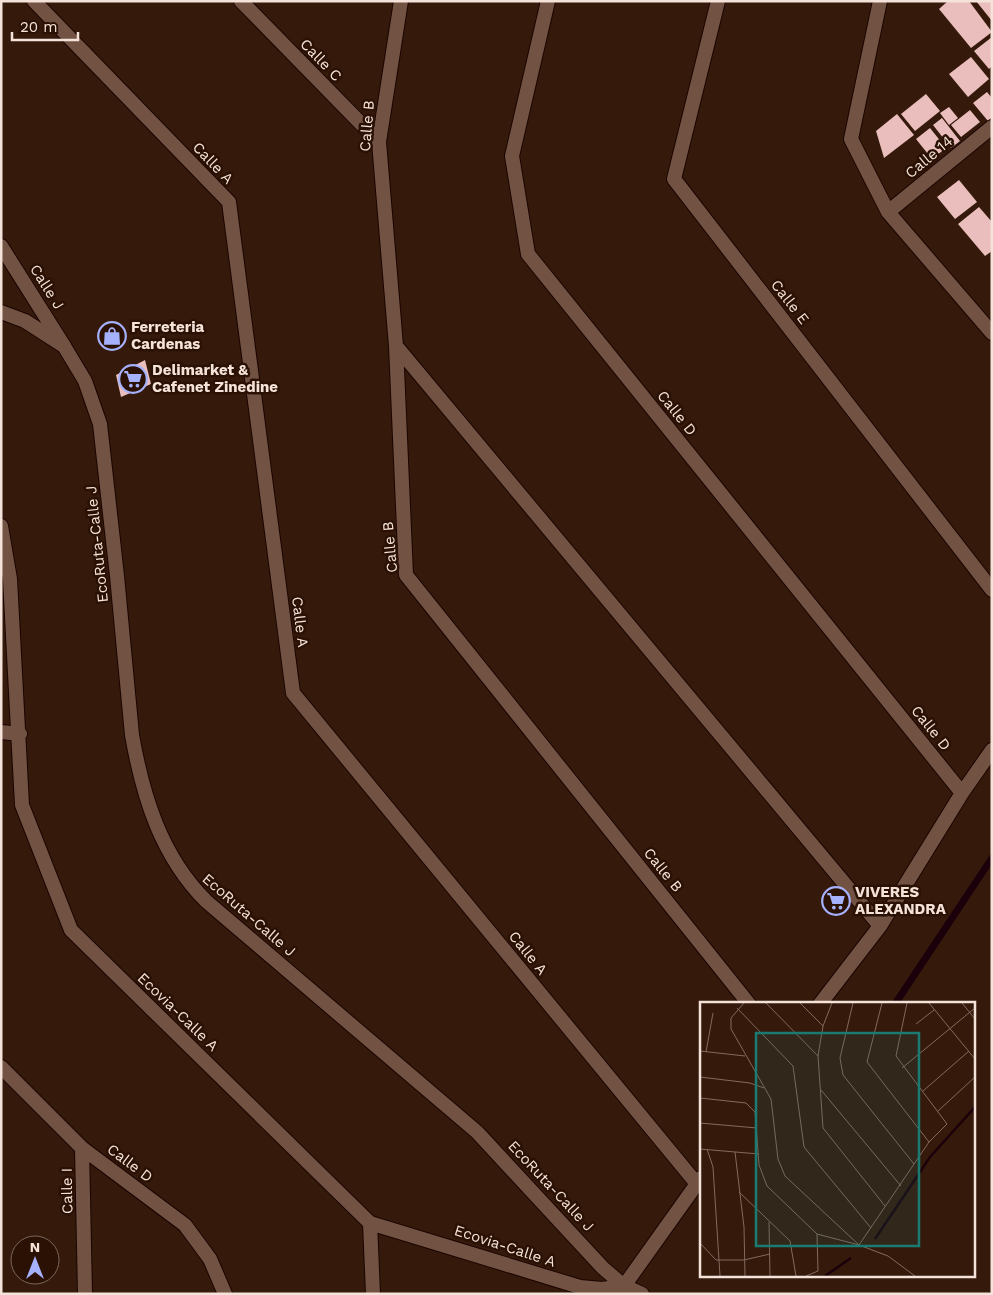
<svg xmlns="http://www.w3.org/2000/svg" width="993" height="1295" font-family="'Work Sans',sans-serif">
<rect width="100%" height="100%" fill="#351a0c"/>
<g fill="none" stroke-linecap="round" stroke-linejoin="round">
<path stroke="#1b000b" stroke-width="7" d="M895 1004 992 858"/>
</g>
<path fill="#e9bebc" d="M948 1H969L992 32 971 48 939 9Z
M976 1H992V21Z
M992 37V66L989 69 974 51Z
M971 57 989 79 968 97 949 74Z
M987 92 992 98V117L988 121 973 103Z
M926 94 940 111 915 131 901 114Z
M949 107 958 118 949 125 940 113Z
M970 110 980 122 961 137 951 125Z
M897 114 914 135 884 158 876 131Z
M942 118 960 141 951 148 933 125Z
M930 128 946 148 932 159 916 139Z
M959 180 977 202 955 219 937 197Z
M979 207 992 222V251L985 256 958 224Z
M118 323 125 341 106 348 99 331Z
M145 360 151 384 121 397 116 375Z"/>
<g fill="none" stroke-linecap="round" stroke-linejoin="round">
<defs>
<path id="minor" d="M34 1 229 202 293 693 697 1184
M241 1 379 142
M401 1 379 142 396 346 406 575 749 1004
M548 1 512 156 528 254 962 793
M718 1 674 179 992 590
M880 1 851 139 888 212 992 333
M888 212 992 127
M1 246 64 346
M396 346 880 926
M1 526 10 579 22 805 71 930 370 1223 580 1287 602 1289 624 1286 701 1178
M1 732 20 734
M820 1004 880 926 962 793 992 750
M1 1067 82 1148 185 1225 210 1259 225 1294
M82 1148 85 1294
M370 1223 373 1294"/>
<path id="tertiary" d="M1 312 25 321 64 346 85 381 100 424 117 576 132 735C143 797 161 856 206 901L477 1132 603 1268 624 1286 642 1294"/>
</defs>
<use href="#minor" stroke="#1b0400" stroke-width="16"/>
<use href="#tertiary" stroke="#1b0400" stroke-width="16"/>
<use href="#minor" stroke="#725343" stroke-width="14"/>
<use href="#tertiary" stroke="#725343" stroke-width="14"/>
</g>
<defs>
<symbol id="shop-ring" viewBox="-11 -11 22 22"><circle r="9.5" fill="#2a1104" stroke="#a5b1fc" stroke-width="1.5"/><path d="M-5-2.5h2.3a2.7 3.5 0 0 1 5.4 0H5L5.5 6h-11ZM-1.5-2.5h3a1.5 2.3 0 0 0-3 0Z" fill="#a5b1fc"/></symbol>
<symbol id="supermarket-ring" viewBox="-11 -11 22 22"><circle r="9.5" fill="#2a1104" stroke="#a5b1fc" stroke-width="1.5"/><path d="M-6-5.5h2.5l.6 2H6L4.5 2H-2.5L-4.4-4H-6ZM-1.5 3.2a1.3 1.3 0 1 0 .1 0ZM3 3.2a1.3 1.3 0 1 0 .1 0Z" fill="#a5b1fc"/></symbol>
</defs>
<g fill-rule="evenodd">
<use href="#shop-ring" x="96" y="320" width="32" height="32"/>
<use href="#supermarket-ring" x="117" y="363" width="32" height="32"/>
<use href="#supermarket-ring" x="820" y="885" width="32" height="32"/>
</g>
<g text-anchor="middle" stroke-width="5" stroke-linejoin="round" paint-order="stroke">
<g font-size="15" fill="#f5e2d9" stroke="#2a1104">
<text transform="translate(321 60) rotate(46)" y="5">Calle C</text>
<text transform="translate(367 126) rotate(-85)" y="5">Calle B</text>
<text transform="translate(929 157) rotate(-40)" y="5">Calle 14</text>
<text transform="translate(213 163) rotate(46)" y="5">Calle A</text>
<text transform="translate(47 287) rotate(58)" y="5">Calle J</text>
<text transform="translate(790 302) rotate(52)" y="5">Calle E</text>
<text transform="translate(677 413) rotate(51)" y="5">Calle D</text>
<text transform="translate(97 544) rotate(-96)" y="5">EcoRuta-Calle J</text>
<text transform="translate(390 547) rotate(-95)" y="5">Calle B</text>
<text transform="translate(300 622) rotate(83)" y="5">Calle A</text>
<text transform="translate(931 728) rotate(51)" y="5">Calle D</text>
<text transform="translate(663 870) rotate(51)" y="5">Calle B</text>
<text transform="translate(249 915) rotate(41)" y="5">EcoRuta-Calle J</text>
<text transform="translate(528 953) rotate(51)" y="5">Calle A</text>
<text transform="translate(178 1012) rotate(44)" y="5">Ecovia-Calle A</text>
<text transform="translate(130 1163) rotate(37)" y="5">Calle D</text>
<text transform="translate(551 1186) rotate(47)" y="5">EcoRuta-Calle J</text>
<text transform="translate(67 1191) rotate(-91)" y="5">Calle I</text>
<text transform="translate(505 1246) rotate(18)" y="5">Ecovia-Calle A</text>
</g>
<g font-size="15" font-weight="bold" fill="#f5e2d9" stroke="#2a1104" text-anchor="start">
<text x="131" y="332">Ferreteria<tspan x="131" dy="17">Cardenas</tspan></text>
<text x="152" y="375">Delimarket &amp;<tspan x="152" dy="17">Cafenet Zinedine</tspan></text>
<text x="855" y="897">VIVERES<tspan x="855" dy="17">ALEXANDRA</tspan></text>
</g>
</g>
<g transform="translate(700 1002)">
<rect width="275" height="275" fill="#351a0c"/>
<path fill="none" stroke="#1b000b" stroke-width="2.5" d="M175 237 230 155 275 105M125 274 151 256"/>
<path fill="none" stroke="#826a5e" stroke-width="1" d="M44 1 31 16V27L71 97 78 157 85 174 159 243 188 254 215 274M66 1 118 54M100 1 123 24M132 1 123 24 118 54 123 126 185 204M153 1 140 56 143 73 214 162M182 1 167 60 229 140M229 1 275 57M262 1 275 17M37 6 93 64 104 145 171 226M216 22 234 8M0 49 45 54M6 50 13 11M202 66 275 6M0 75 50 81 64 86M121 88 201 184M223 89 269 49M0 96 46 101 55 110 59 163 67 184 117 232 159 243 229 140 247 122 196 54 207 1M238 109 275 75M0 121 57 126M0 147 59 152M7 147 13 165 20 274M35 150 44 225 45 274M39 190 90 239 96 274M69 220 70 274M0 241 16 258H44L70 252M106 274 118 269 117 232"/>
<path fill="#1a7b73" fill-opacity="0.15" stroke="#1a7b73" stroke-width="2.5" d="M56 31H219V244H56Z"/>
<rect width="275" height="275" fill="none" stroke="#f5e2d9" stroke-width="2.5"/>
</g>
<rect width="993" height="1295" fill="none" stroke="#f5e2d9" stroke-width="5"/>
<g transform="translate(35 1260)"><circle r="24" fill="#2a1104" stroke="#7b6559"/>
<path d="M0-4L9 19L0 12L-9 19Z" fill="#a5b1fc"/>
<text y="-8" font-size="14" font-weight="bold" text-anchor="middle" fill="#f5e2d9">N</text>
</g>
<path d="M12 32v8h66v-8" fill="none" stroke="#f5e2d9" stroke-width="2.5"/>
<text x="20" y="32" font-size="15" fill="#f5e2d9" stroke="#2a1104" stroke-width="4" paint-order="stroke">20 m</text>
</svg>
